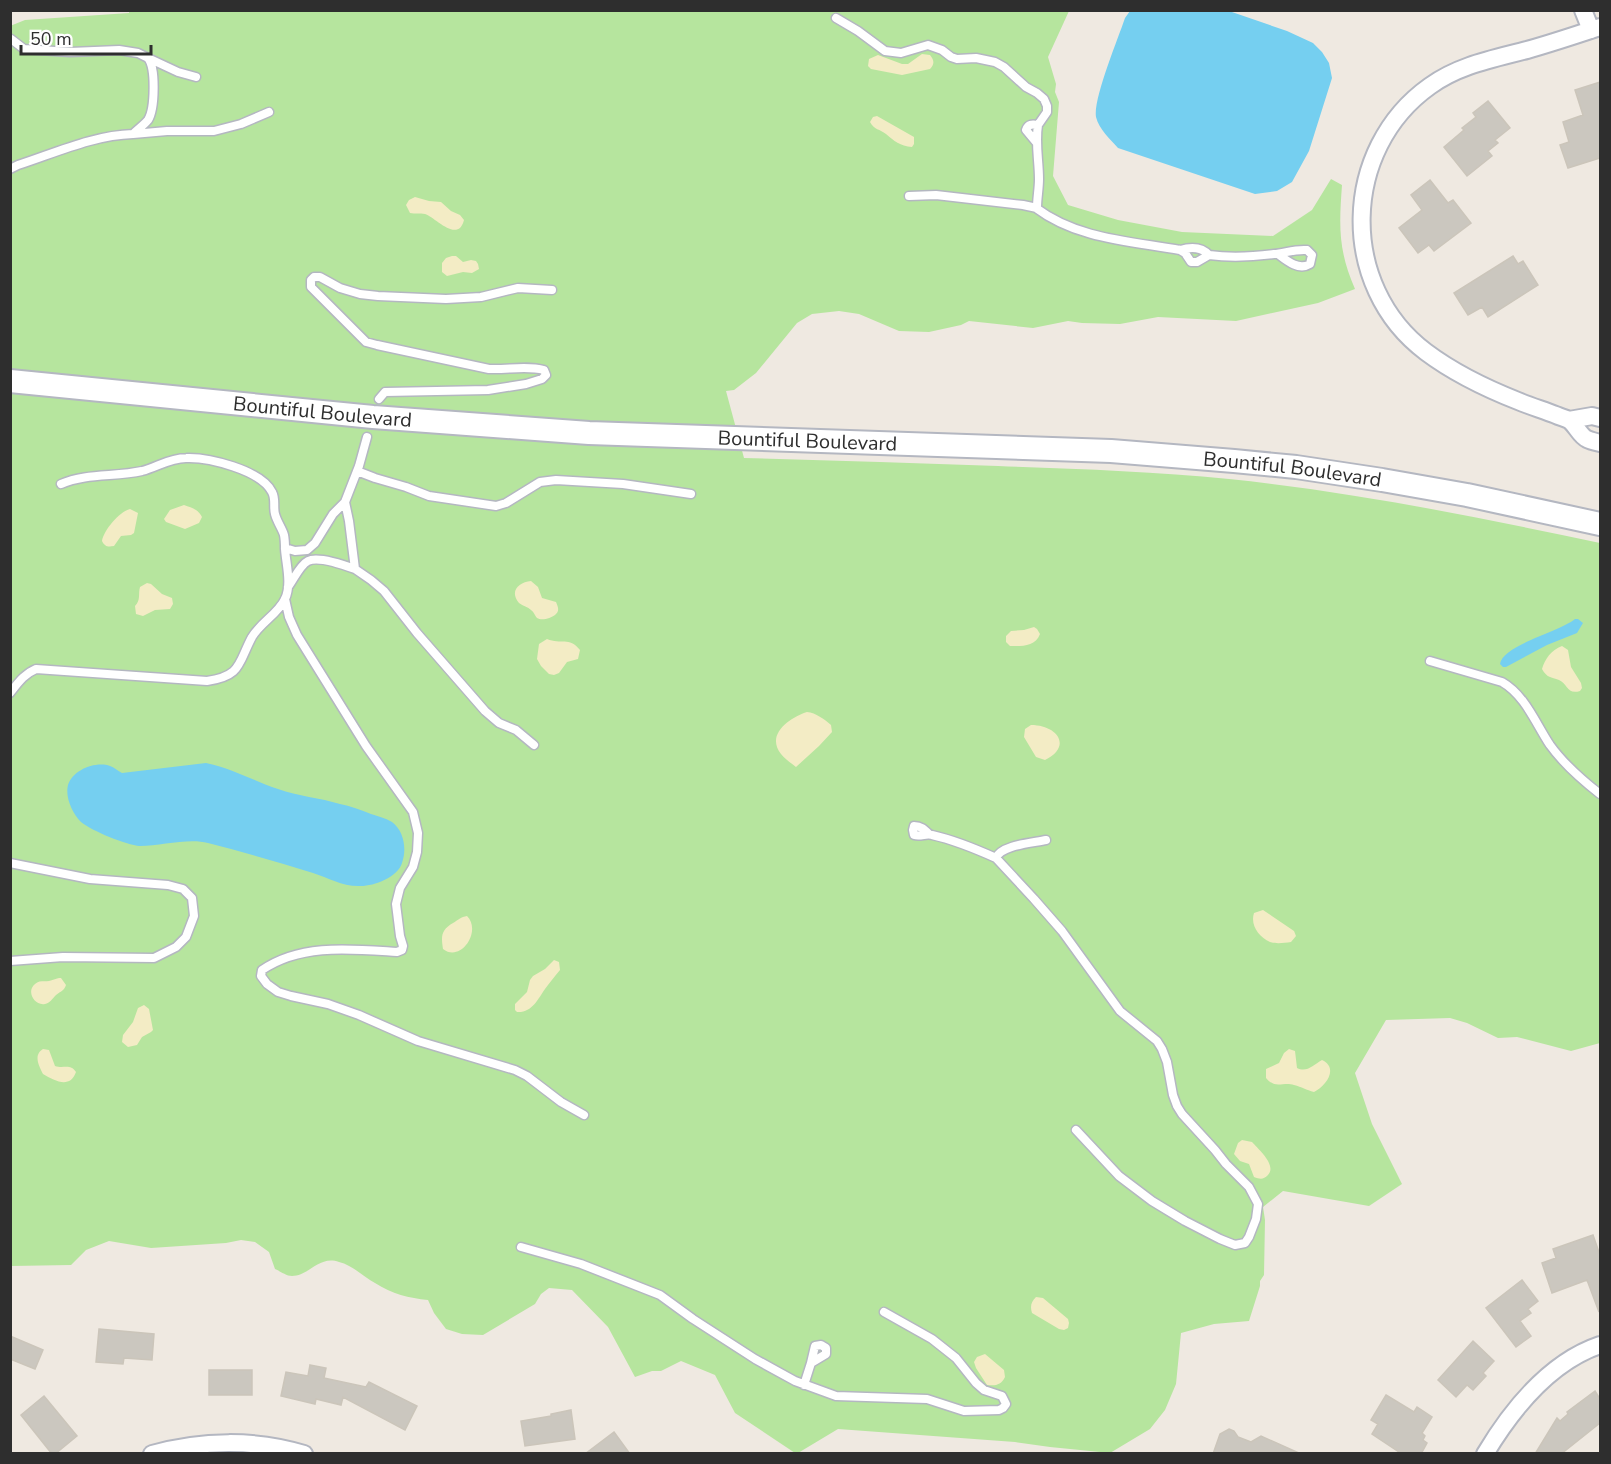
<svg xmlns="http://www.w3.org/2000/svg" width="1611" height="1464" font-family="'Nunito Sans',sans-serif">
<rect width="100%" height="100%" fill="#efe9e1"/>
<path fill="#b6e59e" d="M129 10 1069 11 1048 57 1056 84 1055 92 1059 102 1053 176 1068 205 1118 220 1182 232 1273 236 1312 210 1331 179 1342 185C1339 226 1338 250 1355 289L1318 303 1236 321 1158 317 1120 324 1082 323 1068 321 1033 328 969 321 961 325 929 332 899 331 859 314 839 311 812 314 797 323 756 373 734 390 726 391 744 458C828 460 913 463 998 466 1075 469 1152 471 1229 479 1355 492 1477 517 1600 543V1043L1571 1051 1517 1037 1498 1038 1467 1023 1450 1018 1386 1020 1355 1073 1372 1124 1402 1184 1369 1206 1283 1191 1263 1207 1265 1220 1264 1275 1260 1281V1286L1249 1321 1214 1324 1181 1333 1176 1384 1165 1410 1150 1429 1110 1453 1050 1447 1015 1442 838 1429 798 1453H795L735 1413 715 1375 681 1361 661 1371H652L635 1377 608 1327 572 1290 549 1288 541 1294 535 1304 483 1335 462 1334 446 1329 434 1313 428 1300C409 1298 392 1294 375 1283 364 1277 352 1265 339 1262 319 1255 309 1276 292 1276 286 1276 280 1271 275 1269L269 1252 255 1242 241 1240 226 1243 151 1248 109 1241 86 1250 71 1265 11 1266 10 26 25 20 129 13Z"/>
<path fill="#f3ecc5" d="M922 54 930 55C934 60 935 64 930 69L902 75 871 69 868 66 869 59 878 55 902 64H908Z
M877 116 914 137V144L912 147C900 146 894 141 886 134 880 129 874 130 870 122L873 117Z
M415 197 429 201 441 202 451 211 460 215 464 220C458 244 435 217 425 214 420 213 415 214 410 213L406 205 409 200Z
M452 256H456L463 262 471 260 476 261 478 264 479 269 472 273 463 272 447 276 442 272V263L446 258Z
M184 505C192 508 198 509 202 517L199 523 185 529 166 522 164 519 170 510Z
M130 509 138 513 134 533 131 535 121 536 114 546C108 547 105 547 102 541 104 530 119 512 130 509Z
M531 581 538 587 542 598 556 602C558 607 560 611 555 615 551 618 542 621 537 618 535 616 534 612 531 610 528 607 523 606 519 603 509 591 519 582 531 581Z
M147 583 151 584 162 594 172 598 173 604 170 609 155 610 143 616 136 614 135 606C141 600 138 594 140 587Z
M1034 627 1037 629 1040 634C1035 647 1022 646 1010 646L1006 642V636L1011 631 1024 630Z
M547 639C561 645 569 636 580 650L578 659 567 662 559 673 554 675 549 674 541 666 537 659 539 644Z
M1562 646 1568 650 1571 667 1581 683 1582 688 1580 691C1567 695 1568 684 1559 680 1551 677 1547 678 1542 669 1545 659 1551 650 1562 646Z
M807 712C816 713 824 719 831 725L832 732 819 746 796 767C791 763 785 759 781 754 765 734 791 717 807 712Z
M1031 725C1057 725 1073 746 1045 760L1036 757 1024 737 1025 729Z
M1263 910 1294 931 1296 936 1291 942C1284 943 1276 944 1270 942 1259 937 1250 925 1254 913Z
M467 916C482 931 461 963 443 949 441 936 441 930 453 923 458 920 461 917 467 916Z
M554 960 559 962 560 970C555 976 550 982 545 989 538 999 532 1013 517 1012L515 1010V1004L527 992 530 980 533 976 545 969Z
M59 978H61L66 985C64 991 61 991 56 995 52 999 50 1003 45 1004 34 1006 26 991 35 984 39 980 45 982 49 981 53 980 55 979 59 978Z
M144 1005 149 1009 153 1030 151 1032 142 1037 137 1045 128 1047 122 1042 123 1035 133 1022 138 1008Z
M43 1049 49 1050 55 1066C64 1069 70 1063 76 1072 70 1089 55 1081 43 1074 39 1066 33 1055 43 1049Z
M1289 1049 1295 1051 1297 1068C1307 1073 1313 1065 1322 1060 1339 1068 1326 1086 1314 1092 1306 1090 1302 1087 1294 1085 1283 1081 1276 1090 1266 1078V1069L1279 1063 1284 1053Z
M1242 1140 1252 1142C1259 1150 1277 1165 1268 1175 1263 1180 1260 1179 1254 1177L1249 1164 1240 1161 1234 1154 1238 1143Z
M1036 1297 1043 1298 1068 1319 1069 1323 1068 1328 1064 1330 1059 1329 1032 1313C1030 1306 1031 1302 1036 1297Z
M985 1354 1004 1370 1005 1377C1001 1385 996 1386 987 1385L976 1368 974 1362 977 1357Z"/>
<path fill="#75cff0" d="M1130 11H1229L1287 31 1313 43 1322 52 1329 63 1332 78 1309 151 1292 182 1277 191 1255 194 1118 148C1110 139 1099 129 1096 117 1093 99 1118 39 1125 18Z
M1575 619H1578L1583 623 1577 633 1547 645 1506 667H1503L1500 664C1503 645 1559 632 1575 619Z
M206 763C231 768 254 781 278 789 298 796 320 798 340 804 350 806 361 810 371 814 377 816 385 818 392 822 404 831 407 849 402 863 398 877 374 886 361 886 343 887 329 878 313 873 278 862 243 852 208 843 188 838 161 846 140 846 126 845 92 831 81 822 72 813 65 797 68 785 73 770 95 761 110 766 114 767 118 771 122 773Z"/>
<path fill="#cbc7bf" stroke="#cbc5ba" stroke-width="1.5" d="M1600 82V158L1568 168 1560 145 1569 142 1563 122 1583 115 1575 90Z
M1488 101 1510 128 1495 140 1498 143 1488 151 1492 156 1467 176 1444 147 1464 130 1462 128 1476 117 1473 113Z
M1430 180 1448 203 1453 200 1471 223 1434 251 1429 245 1418 253 1399 228 1422 210 1411 195Z
M1513 256 1518 264 1523 261 1538 285 1488 317 1482 307 1468 315 1454 293Z
M1593 1235 1600 1255 1599 1312 1587 1280 1552 1293 1542 1263 1556 1258 1553 1249Z
M1522 1280 1538 1301 1528 1309 1531 1313 1520 1321 1531 1336 1516 1347 1486 1308Z
M99 1329 154 1334 152 1360 124 1358 123 1364 96 1362Z
M10 1336 43 1350 35 1369 10 1359Z
M1473 1341 1494 1361 1483 1373 1486 1376 1473 1390 1467 1385 1456 1397 1438 1380Z
M310 1365 326 1368 324 1378 366 1387 369 1382 417 1406 405 1430 343 1397 341 1405 316 1399 315 1404 281 1396 286 1372 308 1376Z
M209 1370H252V1395H209Z
M1595 1391 1600 1399V1423L1561 1454H1535L1557 1418 1560 1421 1568 1414 1567 1412Z
M1386 1395 1414 1412 1417 1407 1432 1417 1422 1433 1425 1436 1423 1440 1427 1443 1421 1454H1402L1372 1434 1378 1424 1371 1420Z
M44 1396 77 1436 55 1454H52L21 1415Z
M571 1410 575 1439 525 1446 521 1421 551 1416V1414Z
M1229 1429 1234 1431 1238 1437 1251 1442 1261 1436 1301 1454H1213L1220 1434Z
M614 1432 630 1454H585Z"/>
<g fill="none" stroke-linecap="round" stroke-linejoin="round">
<defs>
<path id="service" d="M836 18 858 31 885 51 901 53 928 45 942 50 951 57 957 59 976 58 995 62 1004 67 1026 87 1037 93 1044 99 1047 106V112L1038 125
M11 39 24 49 70 52 119 50 138 53 148 58
M133 134 167 131H214L241 124 269 112
M10 169 18 165C55 153 94 135 133 134 138 129 144 125 148 120 155 109 156 68 148 58L178 72 196 77
M909 196 936 195 1023 205 1037 208C1037 198 1039 189 1039 179 1039 161 1035 143 1038 125 1032 124 1028 124 1026 130L1036 142
M1036 208C1077 239 1130 241 1180 250 1190 247 1201 246 1209 255L1197 262H1191L1185 253 1180 250
M1209 255C1231 258 1251 257 1274 254 1285 253 1295 249 1307 250L1312 255 1310 264C1299 271 1287 261 1278 254
M379 399 385 392 488 390 526 384 542 379 546 375 544 370C526 365 508 370 489 369L377 345 366 342 311 287V280L314 277H320L340 288 360 294 378 296 446 299 481 297 518 288 552 290
M357 471 375 478 406 487 429 496 496 506 506 503 540 482 556 480 623 484 691 494
M345 502 359 466 367 437
M285 548 295 551 307 550 315 543 333 514 345 502 349 521 355 569C344 565 318 556 308 561 300 565 294 579 288 587
M355 569 371 580 384 591 417 633 485 711 499 723 516 730 534 745
M285 599 289 617 297 635 366 746 413 812 418 833 417 852 413 867 400 888 396 904 400 936 403 946 402 950 397 952C352 949 301 943 262 970L261 976 267 984 278 992 291 996 328 1004 359 1015 418 1041 515 1070 527 1076 561 1102 584 1115
M1430 661 1502 682C1525 695 1536 724 1550 745 1563 763 1582 780 1600 794
M10 693C18 683 24 674 36 669L207 681C242 676 238 663 252 637 261 622 278 614 285 599 292 584 286 564 285 549 285 545 285 540 284 535 282 528 277 522 275 514 273 507 276 499 272 492 261 470 208 457 186 458 170 458 157 467 142 471 115 477 86 473 61 484
M929 834C924 829 921 826 914 826L913 830 914 835C921 837 926 833 932 835 954 840 976 849 996 858 1001 845 1032 843 1046 840
M996 858 1034 899 1062 931 1120 1011 1157 1041 1162 1049 1167 1062 1173 1095 1177 1106 1182 1114 1215 1150 1226 1164 1249 1187 1258 1204 1256 1219 1249 1237 1245 1243 1235 1245 1220 1239 1185 1221 1152 1201 1119 1176 1076 1130
M10 863 90 879 168 885 183 889 192 898 194 916 186 937 176 947 154 958 63 957 10 961
M521 1247 581 1264 660 1295 693 1319 755 1359 795 1381 836 1396 927 1399 964 1411 999 1410 1003 1408 1006 1404 1002 1396 984 1390 976 1383 956 1358 932 1339 884 1312
M804 1385 811 1363 826 1354V1348L821 1345 815 1346 811 1363"/>
<path id="minor" d="M1583 10 1591 30
M1600 27C1576 35 1552 43 1527 50 1493 59 1459 65 1430 86 1341 149 1338 286 1426 352 1454 373 1485 388 1518 401 1530 406 1543 410 1556 415 1560 417 1565 418 1569 420 1576 425 1580 436 1587 439 1591 441 1596 442 1600 443
M1569 420 1592 416 1600 418
M152 1454C201 1440 256 1439 304 1454
M1485 1454C1512 1409 1550 1362 1600 1345"/>
<g id="secondary">
<path id="s1" d="M10 381 373 417 589 433 1111 451 1234 461 1296 467 1382 480 1467 495 1600 524"/>
</g>
</defs>
<use href="#service" stroke="#b4b7c1" stroke-width="11"/>
<use href="#minor" stroke="#b4b7c1" stroke-width="20"/>
<use href="#secondary" stroke="#b4b7c1" stroke-width="26"/>
<use href="#service" stroke="#fff" stroke-width="8"/>
<use href="#minor" stroke="#fff" stroke-width="16"/>
<use href="#secondary" stroke="#fff" stroke-width="22"/>
</g>
<g text-anchor="middle" stroke-width="5" stroke-linejoin="round" paint-order="stroke">
<g font-size="20" fill="#2e2e2e" stroke="#fff">
<text dy="7" stroke="none"><textPath href="#s1" startOffset="314">Bountiful Boulevard</textPath></text>
<text dy="7" stroke="none"><textPath href="#s1" startOffset="800">Bountiful Boulevard</textPath></text>
<text dy="7" stroke="none"><textPath href="#s1" startOffset="1286">Bountiful Boulevard</textPath></text>
</g>
</g>
<rect width="1611" height="1464" fill="none" stroke="#2e2e2e" stroke-width="24"/>
<path d="M21 45v9h130v-9" fill="none" stroke="#2e2e2e" stroke-width="3"/>
<text x="30" y="45" font-size="18" fill="#2e2e2e" stroke="#ffffff" stroke-width="4.5" paint-order="stroke">50 m</text>
</svg>
